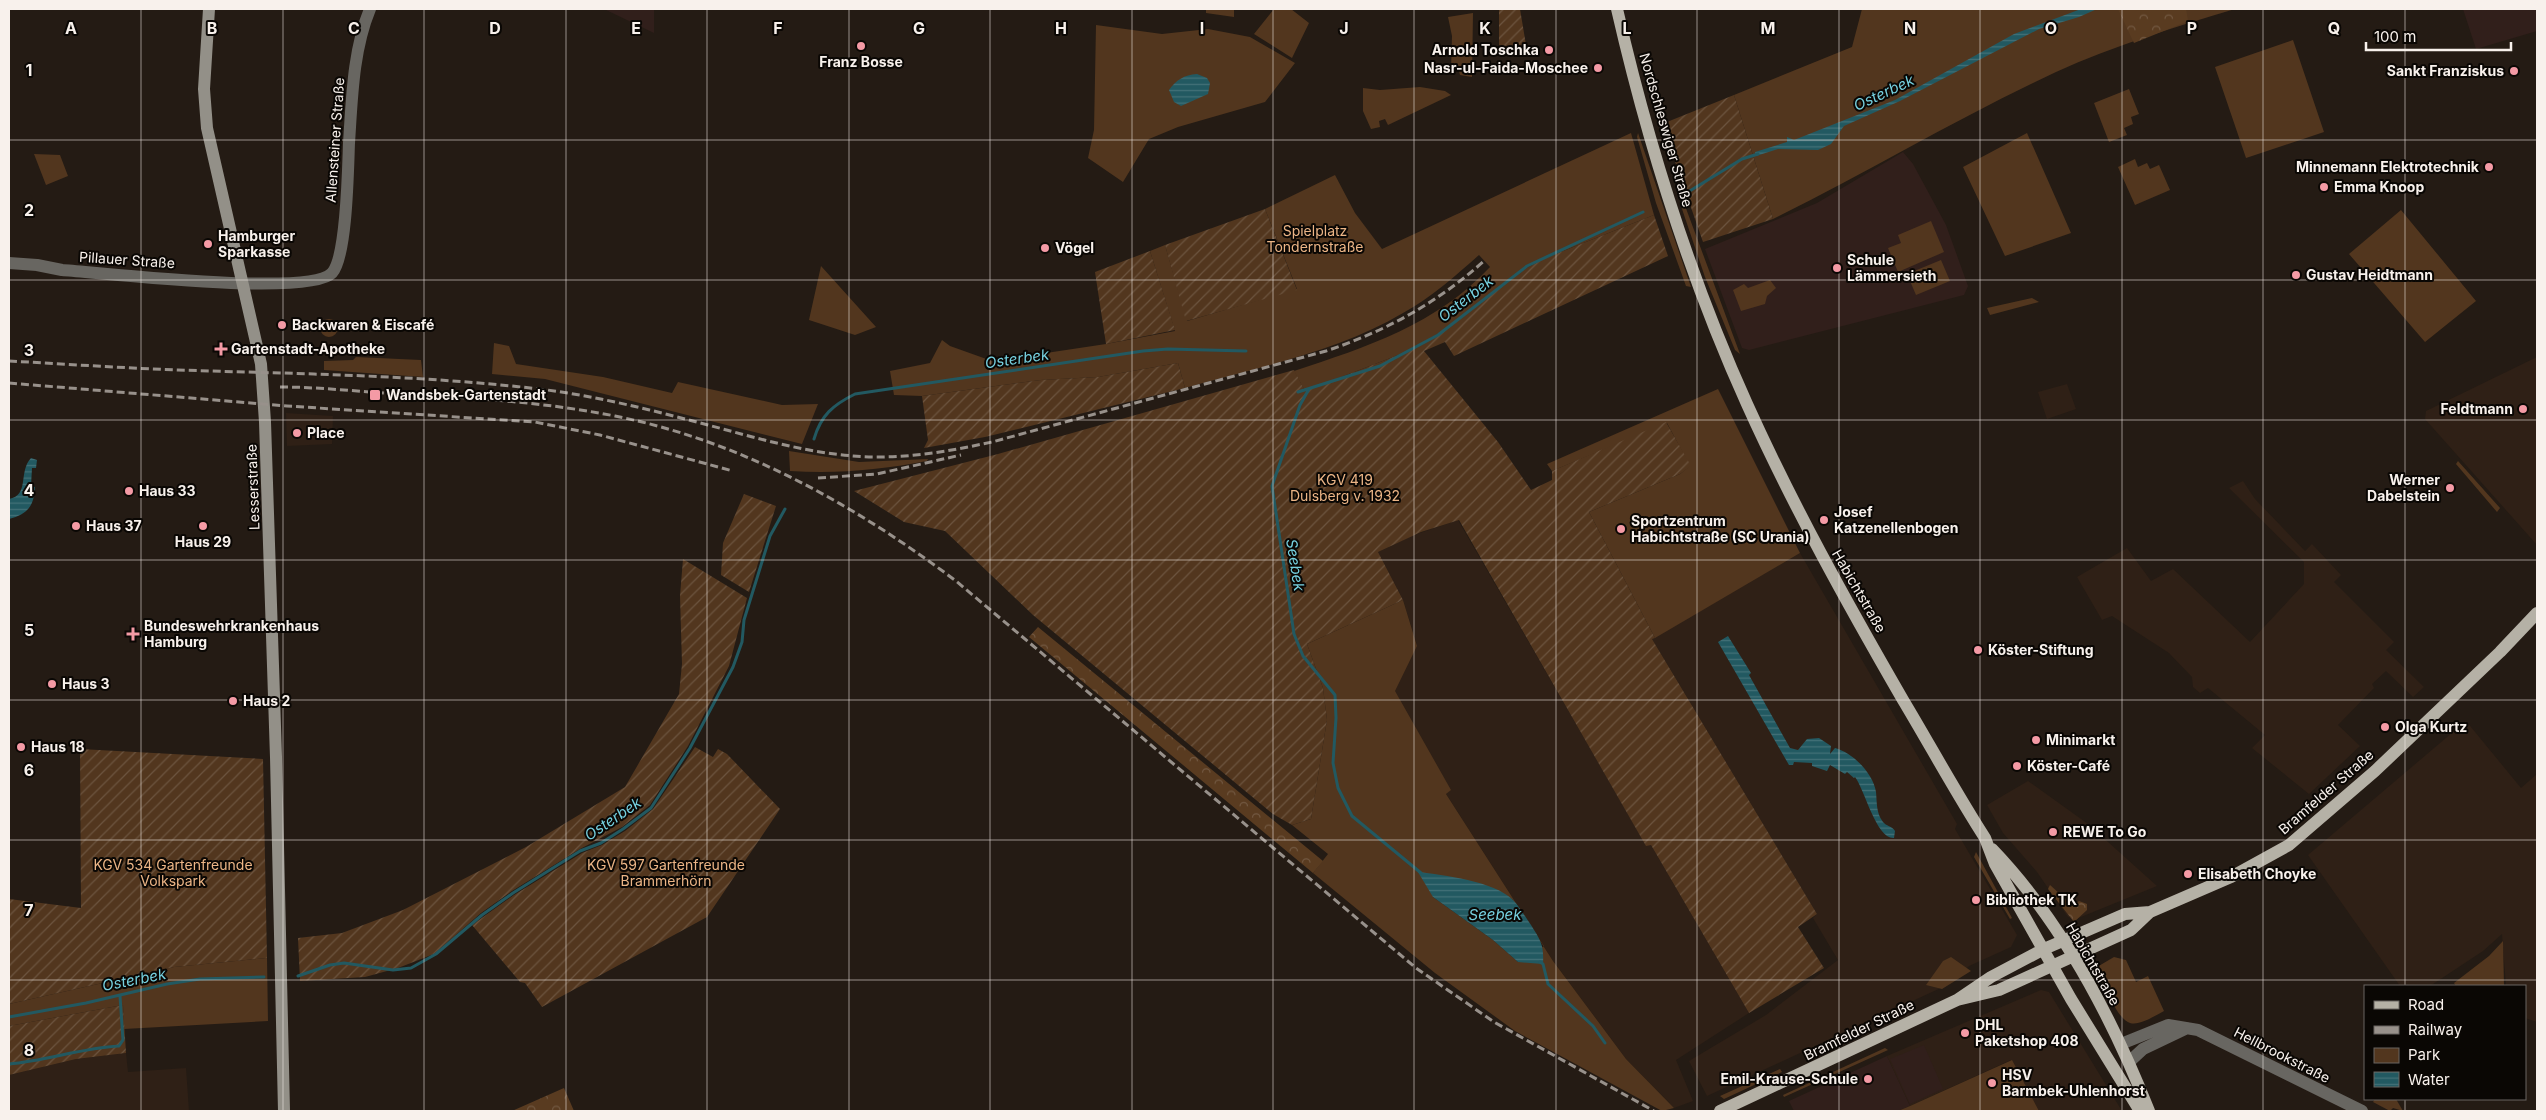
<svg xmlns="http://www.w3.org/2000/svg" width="2546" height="1120" font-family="Inter,sans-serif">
<defs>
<pattern id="forest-crowns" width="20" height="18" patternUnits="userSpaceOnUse" patternTransform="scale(1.25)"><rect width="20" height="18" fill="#593b20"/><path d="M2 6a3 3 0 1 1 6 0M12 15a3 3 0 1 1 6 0" fill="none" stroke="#725841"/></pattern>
<pattern id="garden-furrows" width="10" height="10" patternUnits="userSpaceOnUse" patternTransform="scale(1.25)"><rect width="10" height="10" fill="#52361e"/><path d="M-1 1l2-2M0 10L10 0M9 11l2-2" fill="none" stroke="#6c543f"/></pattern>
<pattern id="water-rules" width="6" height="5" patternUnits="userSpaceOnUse" patternTransform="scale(1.25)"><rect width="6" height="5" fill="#225961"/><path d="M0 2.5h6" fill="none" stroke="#437178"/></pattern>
</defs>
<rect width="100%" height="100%" fill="#241b14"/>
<path fill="#2f2016" d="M2537 357V545L2425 419 2426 411Z
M2067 384 2076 409 2047 419 2038 392Z
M286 413 333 416 332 444 287 446Z
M2243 481 2255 499 2305 551 2312 544 2341 575 2334 582 2394 642 2386 650 2424 687 2413 697 2386 671 2372 684 2374 688 2338 725 2360 746 2309 794 2252 748 2265 735 2208 688 2200 693 2193 687 2192 677 2169 653 2112 616 2102 620 2077 577 2127 548 2151 581 2173 569 2250 642 2304 584V562L2229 488Z
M1458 520 1646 845H1651L1749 1013 1676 1060 1693 1101 1674 1108 1626 1059 1553 961 1446 794 1450 790 1394 691 1417 646 1403 600 1378 552 1411 536Z
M1800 553 1957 824 1955 829 2017 935 2011 947 1969 966 1945 986 1707 1096 1689 1061 1766 1015 1838 960 1813 918 1817 914 1652 639Z
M2466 721 2521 788 2537 774V1022L2525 1018V986H2506L2502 934 2483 951 2430 986H2400L2308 855Z
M2028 781 2088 824 2157 886 2076 919 2068 917 2037 872 2003 833 1987 805Z
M2041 990 2049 992 2122 1111H2039L2011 1060 1910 1106 1887 1056Z
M126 1053 128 1072 186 1068 189 1111H9V1075L76 1059Z"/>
<path fill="#311f1b" d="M604 9H654V33Z
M2463 9H2537V31L2476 49Z
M1903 152 1913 164 1946 225 1968 286 1964 295 1749 350 1742 348 1705 249 1817 203Z
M1924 1045 1943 1089 1910 1104 1890 1059Z
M1887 1056 1910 1106 1898 1111H1794L1789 1101Z"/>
<path fill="#52361e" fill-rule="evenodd" d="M1206 9H1234V17L1206 13Z
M1274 9H1291L1309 23 1292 58 1254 34Z
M1862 9H2235C2175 27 2113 46 2056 72 1959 117 1868 172 1773 219L1734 95 1852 47Z
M1473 13 1472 77 1460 75 1459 71 1451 69 1452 36 1448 17Z
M1096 25 1162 34 1208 29 1250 37 1295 63 1265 102 1178 127 1149 139 1123 182 1088 158 1094 130Z
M2293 40 2324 132 2246 158 2215 67Z
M1420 87 1445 91 1451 95 1388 125 1385 119 1379 121 1380 127 1371 129 1363 111V88L1380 90Z
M2129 89 2139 114 2131 117 2133 124 2124 128 2127 135 2109 142 2094 103Z
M1631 133 1654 215 1543 259 1516 274 1448 328 1406 352 1305 391 1294 371C1367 347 1437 324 1490 267L1479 255C1455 276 1431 298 1403 313 1337 352 1258 367 1185 388L1178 363 1098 377 1041 380 922 396 894 395 890 371 930 363 942 340 950 346 992 361 1106 344 1175 331 1150 251 1165 245 1187 321 1297 289 1265 209 1335 175 1355 213 1382 249Z
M1638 133 1691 287 1686 286 1656 203 1637 137Z
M2027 133 2071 233 2005 256 1963 167Z
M34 154 60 155 68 176 46 185Z
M2135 159 2138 167 2147 163 2150 169 2159 165 2170 190 2135 205 2118 167Z
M1684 203 1740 354 1735 350 1705 277 1681 206Z
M2401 210 2476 301 2425 342 2349 254Z
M1931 221 1944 252 1898 272 1888 248 1901 243 1898 235Z
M1941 260 1950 281 1916 295 1907 274Z
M821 266 876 327 855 335 809 320Z
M1770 280 1776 288 1767 296 1765 304 1741 311 1733 290 1744 284 1748 288Z
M2032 298 2039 302 1990 315 1987 308Z
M320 328a9 9 0 1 1 18 0a9 9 0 1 1-18 0Z
M494 343 509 346 516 364 603 377 672 393 678 382 782 405 818 404 802 444 545 379 492 374Z
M356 357 421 360 423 377 324 370V361L353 360Z
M1718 389 1800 553 1655 638 1589 512 1680 474 1690 466 1667 423 1552 471 1547 464Z
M789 451 859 462 928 459 927 461C879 470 838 474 790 471Z
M2458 461 2500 508 2497 512 2456 464Z
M1403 600 1417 646 1395 691 1451 790 1446 794 1553 961 1626 1059 1674 1108 1662 1111 1515 1031 1435 973 1313 873 1328 854 1292 825 1311 819 1327 720 1323 688 1307 644ZM1433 897 1512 899 1544 946 1518 962 1493 940Z
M1976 852 2012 918 2010 919 1974 857Z
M2503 941 2504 986H2456L2454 983 2489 956Z
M1951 957 1971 971 1942 989 1926 985 1943 961Z
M2114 957 2126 960 2136 982 2148 976 2164 1011C2156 1015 2140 1026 2130 1023 2118 1020 2104 985 2097 974V967Z
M267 958 268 1021 124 1029 123 1005 9 1026V1004L174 967Z
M1885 1048 1888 1050 1784 1097 1783 1095Z
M2012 1060 2039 1111H1898L1910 1106Z
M1780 1069 1782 1072 1724 1099 1720 1096Z
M2375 1099H2396L2403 1111 2393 1108 2390 1111 2373 1102Z"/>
<path fill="url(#forest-crowns)" d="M2118 9H2186L2188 21 2134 43Z
M1038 627 1323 861 1313 873 1029 637Z
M2050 885 2073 906 2079 901 2087 904V910L2074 922 2048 889Z
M564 1088 574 1111H512Z"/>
<path fill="url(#garden-furrows)" d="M1499 9H1520L1527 51 1499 49Z
M1734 95 1773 219 1703 242 1662 124Z
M1265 209 1297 290 1186 321 1165 245Z
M1654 215 1668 256 1454 356 1445 342 1424 351 1498 442 1531 490 1552 480V471L1666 422 1691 466 1680 474 1589 512 1655 638 1652 639 1817 914 1798 927 1824 968 1749 1013 1651 845 1646 846 1459 520 1421 532 1378 552 1403 600 1307 644 1323 688 1327 720 1311 819 1292 825 1273 814 1033 615 945 531 904 522 854 491 998 454 1294 370 1305 391 1406 352 1448 328 1516 274 1543 259Z
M1150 251 1175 330 1106 344 1095 272Z
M1178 363 1185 388 985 437 924 448 928 440 922 396 1041 380 1098 377Z
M744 494 776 506 749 592 721 575 723 543Z
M683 559 747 598 729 666 688 746 650 805 622 827 580 849 512 891 481 913 434 954 398 968 365 977 300 981 298 938 342 933 403 910 526 847 625 787 679 694 682 664 680 596Z
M695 747 713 757 718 749 727 754 780 809 707 917 542 1007 525 983 520 982 472 925 514 895 582 853 602 845 625 831 653 809Z
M80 749 263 759 267 958 174 967 9 1004V899L81 908Z
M123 1005 126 1053 76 1059 9 1075V1026Z"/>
<path fill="url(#water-rules)" d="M2081 9H2097L2079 17 2039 29 1900 101 1844 126 1831 144 1818 150 1778 149 1756 156 1755 152 1787 142V137L1794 140 1895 100 2014 34Z
M1197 74 1207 78 1210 83 1208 94 1181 106 1174 102 1169 90C1176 80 1184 75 1197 74Z
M31 458 37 460 36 468H32L31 486 35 487C34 506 28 514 9 519V499C30 495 18 472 31 458Z
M1728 636 1751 673 1749 675 1790 748 1798 750 1807 739 1819 738 1831 746 1830 754 1835 748C1853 753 1873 773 1876 792 1877 802 1876 813 1883 822 1886 826 1892 826 1895 831L1894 838C1876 839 1865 790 1855 777L1854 778 1847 772 1845 774 1830 765 1827 771 1812 766V763L1794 762 1793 765H1789L1718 642Z
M1418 872C1443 875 1494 881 1513 900 1520 907 1525 917 1531 925 1541 941 1544 945 1543 964L1518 962 1493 940 1433 897Z"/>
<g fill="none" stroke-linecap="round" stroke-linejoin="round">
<path stroke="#225961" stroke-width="3" d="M1688 192 1742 159 1758 154
M1309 389 1300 405 1272 486 1294 634 1303 656 1335 695 1336 718 1333 763 1338 788 1352 816 1421 873
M1298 392 1380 366 1438 335 1527 266 1643 212
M814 439C821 415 833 405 855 394L1143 351 1168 349 1246 351
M1540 962 1543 964 1548 984 1593 1026 1605 1043
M298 976 330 965 344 963 393 970 411 968 436 954 482 915 513 893 580 851 601 843 623 829 651 808 690 748 733 667 742 642 744 620 770 536 785 509
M9 1017 86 1003 167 984 200 979 264 977
M9 1064C46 1061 81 1048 119 1046L123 1040 120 996"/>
<path stroke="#686661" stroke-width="12" d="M9 263 37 265 62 270C103 273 310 297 332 273 347 257 348 167 349 143 352 98 353 50 370 9
M2121 1044 2168 1025 2198 1030 2362 1111
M2129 1062 2143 1049 2187 1028"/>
<path stroke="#939088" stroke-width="12" d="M209 9 204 89 207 128 261 364 265 422 276 757 284 1111"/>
<path stroke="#b5b1a6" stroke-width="12" d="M1617 9C1648 144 1690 278 1747 404 1793 506 1847 603 1903 700 1930 745 1956 793 1985 838L1995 864 2071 999 2140 1111
M1992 849C2061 921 2113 1020 2149 1111
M1957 1000 1999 990 2131 930 2150 912 2231 877 2289 845 2375 771 2500 652 2537 613
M1720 1111 1957 1000 1991 977 2044 949 2125 914 2150 912"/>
<path stroke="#98918b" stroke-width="3" stroke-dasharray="8 4" stroke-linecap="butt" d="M9 361C65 364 122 368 178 370 301 374 425 375 547 390 601 397 655 411 708 425 764 440 820 457 879 457 917 457 955 450 992 442L1326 351C1386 331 1437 303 1484 261
M9 383 287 406 535 422 600 435 733 471
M280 387C321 387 361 392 401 394 473 398 544 402 615 416 741 441 855 505 956 581L1416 968 1494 1022 1654 1111
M818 478 877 474 961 455"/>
</g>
<path fill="none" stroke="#f8f1ec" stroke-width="1" stroke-opacity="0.55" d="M141 9V1111M283 9V1111M424 9V1111M566 9V1111M707 9V1111M849 9V1111M990 9V1111M1132 9V1111M1273 9V1111M1414 9V1111M1556 9V1111M1697 9V1111M1839 9V1111M1980 9V1111M2122 9V1111M2263 9V1111M2405 9V986M9 140H2537M9 280H2537M9 420H2537M9 560H2537M9 700H2537M9 840H2537M9 980H2537M2405 1099V1111"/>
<g fill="#f49aa5" stroke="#0a0704" stroke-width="2">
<circle cx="861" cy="46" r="5"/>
<circle cx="1549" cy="50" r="5"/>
<circle cx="1598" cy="68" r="5"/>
<circle cx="2514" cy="71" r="5"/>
<circle cx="2489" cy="167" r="5"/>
<circle cx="2324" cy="187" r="5"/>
<circle cx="208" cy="244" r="5"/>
<circle cx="1045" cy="248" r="5"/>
<circle cx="1837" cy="268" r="5"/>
<circle cx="2296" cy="275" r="5"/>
<circle cx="282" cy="325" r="5"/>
<path d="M218.5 341.5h5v5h5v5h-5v5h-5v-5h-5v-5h5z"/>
<rect x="369" y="389" width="12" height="12" rx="2.5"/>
<circle cx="2523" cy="409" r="5"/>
<circle cx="297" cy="433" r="5"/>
<circle cx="2450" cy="488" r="5"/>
<circle cx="129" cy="491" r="5"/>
<circle cx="1824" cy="520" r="5"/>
<circle cx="76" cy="526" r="5"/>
<circle cx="203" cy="526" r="5"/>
<circle cx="1621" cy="529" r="5"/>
<path d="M130.5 626.5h5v5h5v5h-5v5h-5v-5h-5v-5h5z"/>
<circle cx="1978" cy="650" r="5"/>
<circle cx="52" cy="684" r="5"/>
<circle cx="233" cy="701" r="5"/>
<circle cx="2385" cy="727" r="5"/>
<circle cx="2036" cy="740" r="5"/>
<circle cx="21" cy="747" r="5"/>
<circle cx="2017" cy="766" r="5"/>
<circle cx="2053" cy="832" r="5"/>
<circle cx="2188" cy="874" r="5"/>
<circle cx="1976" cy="900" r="5"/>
<circle cx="1965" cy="1033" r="5"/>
<circle cx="1868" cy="1079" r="5"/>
<circle cx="1992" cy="1083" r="5"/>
</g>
<g text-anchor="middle" stroke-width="4" stroke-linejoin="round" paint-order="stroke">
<g font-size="14" font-weight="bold" fill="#f8f1ec" stroke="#0a0704" text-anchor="start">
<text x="1539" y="55" text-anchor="end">Arnold Toschka</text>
<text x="861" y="67" text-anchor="middle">Franz Bosse</text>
<text x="1588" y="73" text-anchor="end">Nasr-ul-Faida-Moschee</text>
<text x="2504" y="76" text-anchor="end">Sankt Franziskus</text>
<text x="2479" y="172" text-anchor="end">Minnemann Elektrotechnik</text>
<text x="2334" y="192">Emma Knoop</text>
<text x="218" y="241">Hamburger<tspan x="218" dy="16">Sparkasse</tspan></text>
<text x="1055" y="253">Vögel</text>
<text x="1847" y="265">Schule<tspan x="1847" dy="16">Lämmersieth</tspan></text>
<text x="2306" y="280">Gustav Heidtmann</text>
<text x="292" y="330">Backwaren &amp; Eiscafé</text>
<text x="231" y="354">Gartenstadt-Apotheke</text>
<text x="386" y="400">Wandsbek-Gartenstadt</text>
<text x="2513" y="414" text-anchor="end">Feldtmann</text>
<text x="307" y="438">Place</text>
<text x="2440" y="485" text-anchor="end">Werner<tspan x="2440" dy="16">Dabelstein</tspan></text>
<text x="139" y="496">Haus 33</text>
<text x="1834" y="517">Josef<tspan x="1834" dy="16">Katzenellenbogen</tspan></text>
<text x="1631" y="526">Sportzentrum<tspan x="1631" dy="16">Habichtstraße (SC Urania)</tspan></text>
<text x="86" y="531">Haus 37</text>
<text x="203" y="547" text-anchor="middle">Haus 29</text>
<text x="144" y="631">Bundeswehrkrankenhaus<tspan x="144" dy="16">Hamburg</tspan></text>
<text x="1988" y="655">Köster-Stiftung</text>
<text x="62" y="689">Haus 3</text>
<text x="243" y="706">Haus 2</text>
<text x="2395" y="732">Olga Kurtz</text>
<text x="2046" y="745">Minimarkt</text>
<text x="31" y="752">Haus 18</text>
<text x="2027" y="771">Köster-Café</text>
<text x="2063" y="837">REWE To Go</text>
<text x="2198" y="879">Elisabeth Choyke</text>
<text x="1986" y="905">Bibliothek TK</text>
<text x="1975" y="1030">DHL<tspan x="1975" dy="16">Paketshop 408</tspan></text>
<text x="2002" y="1080">HSV<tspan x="2002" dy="16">Barmbek-Uhlenhorst</tspan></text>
<text x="1858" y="1084" text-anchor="end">Emil-Krause-Schule</text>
</g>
<g font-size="14" fill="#f8f1ec" stroke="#0a0704">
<text transform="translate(1666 130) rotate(74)" y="5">Nordschleswiger Straße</text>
<text transform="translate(335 140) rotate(-86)" y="5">Allensteiner Straße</text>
<text transform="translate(127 260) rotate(4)" y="5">Pillauer Straße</text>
<text transform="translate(253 487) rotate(-92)" y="5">Lesserstraße</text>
<text transform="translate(1859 591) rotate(60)" y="5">Habichtstraße</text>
<text transform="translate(2326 792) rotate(-41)" y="5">Bramfelder Straße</text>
<text transform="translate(2093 964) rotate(60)" y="5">Habichtstraße</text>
<text transform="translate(1859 1030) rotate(-26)" y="5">Bramfelder Straße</text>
<text transform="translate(2282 1055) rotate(27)" y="5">Hellbrookstraße</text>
</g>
<g font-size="14" fill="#ecb586" stroke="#0a0704">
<text x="1315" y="236">Spielplatz<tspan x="1315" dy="16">Tondernstraße</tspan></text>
<text x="1345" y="485">KGV 419<tspan x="1345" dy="16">Dulsberg v. 1932</tspan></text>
<text x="173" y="870">KGV 534 Gartenfreunde<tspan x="173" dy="16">Volkspark</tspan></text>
<text x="666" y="870">KGV 597 Gartenfreunde<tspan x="666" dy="16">Brammerhörn</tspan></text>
</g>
<g font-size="15" font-style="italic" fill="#76d0df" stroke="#0a0704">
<text transform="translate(1884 93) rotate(-25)" y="5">Osterbek</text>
<text transform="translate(1466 299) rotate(-38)" y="5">Osterbek</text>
<text transform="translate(1017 359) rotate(-8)" y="5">Osterbek</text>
<text transform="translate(1295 565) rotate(81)" y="5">Seebek</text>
<text transform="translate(613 819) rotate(-34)" y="5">Osterbek</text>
<text x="1495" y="920">Seebek</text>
<text transform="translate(134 980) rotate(-11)" y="5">Osterbek</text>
</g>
</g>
<g font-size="16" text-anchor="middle" font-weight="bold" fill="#f8f1ec" stroke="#0a0704" stroke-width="4" stroke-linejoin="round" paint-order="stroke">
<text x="71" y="34">A</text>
<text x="212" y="34">B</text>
<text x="354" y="34">C</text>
<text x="495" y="34">D</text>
<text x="636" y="34">E</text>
<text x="778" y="34">F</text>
<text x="919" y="34">G</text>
<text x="1061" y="34">H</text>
<text x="1202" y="34">I</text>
<text x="1344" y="34">J</text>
<text x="1485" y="34">K</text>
<text x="1627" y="34">L</text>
<text x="1768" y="34">M</text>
<text x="1910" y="34">N</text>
<text x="2051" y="34">O</text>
<text x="2192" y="34">P</text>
<text x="2334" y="34">Q</text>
<text x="29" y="76">1</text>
<text x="29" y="216">2</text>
<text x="29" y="356">3</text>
<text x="29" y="496">4</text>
<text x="29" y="636">5</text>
<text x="29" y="776">6</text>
<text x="29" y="916">7</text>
<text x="29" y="1056">8</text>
</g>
<rect width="2546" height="1120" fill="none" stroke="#f8f1ec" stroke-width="20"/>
<rect x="2364" y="985" width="162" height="115" fill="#0a0704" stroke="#696561"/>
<rect x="2374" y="1001" width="25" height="8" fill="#b5b1a6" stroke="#696561"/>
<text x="2408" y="1010" font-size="15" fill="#f8f1ec">Road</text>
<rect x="2374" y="1026" width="25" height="8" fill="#98918b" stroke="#696561"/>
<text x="2408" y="1035" font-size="15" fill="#f8f1ec">Railway</text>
<rect x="2374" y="1048" width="25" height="15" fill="#52361e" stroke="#696561"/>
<text x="2408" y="1060" font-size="15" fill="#f8f1ec">Park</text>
<rect x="2374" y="1072" width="25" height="15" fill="url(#water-rules)" stroke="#696561"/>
<text x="2408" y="1085" font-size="15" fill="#f8f1ec">Water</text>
<path d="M2366 42v8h145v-8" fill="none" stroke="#f8f1ec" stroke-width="2.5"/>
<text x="2374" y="42" font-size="15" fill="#f8f1ec" stroke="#0a0704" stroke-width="4" paint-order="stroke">100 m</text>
</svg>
